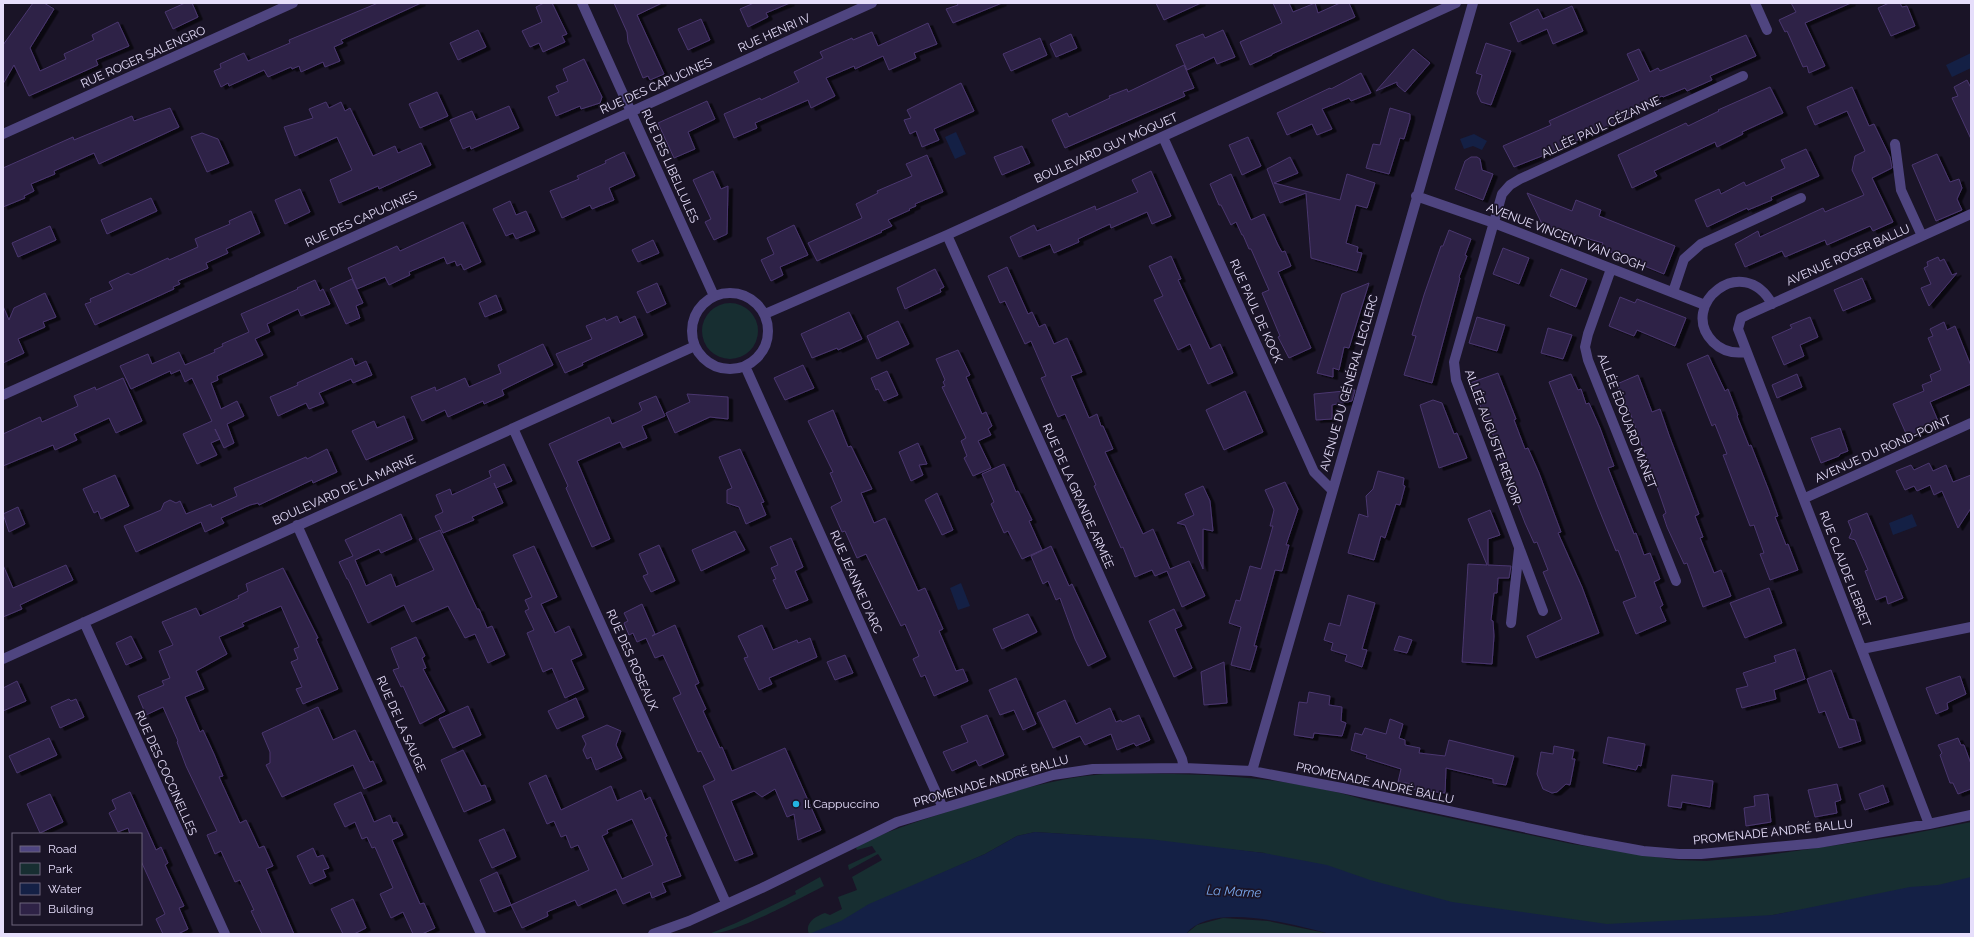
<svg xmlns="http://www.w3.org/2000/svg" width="1974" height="937" font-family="Raleway,sans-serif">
<defs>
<filter id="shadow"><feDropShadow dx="4.5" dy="2.5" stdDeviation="0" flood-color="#0009"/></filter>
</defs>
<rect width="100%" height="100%" fill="#1a1427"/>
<path fill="#172e31" d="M702 331a28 28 0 1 1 56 0a28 28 0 1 1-56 0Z
M1104 774C1194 773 1278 774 1365 800L1572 844 1676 860 1706 861 1760 856 1900 836 1971 822V891C1948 888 1926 884 1903 889L1904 892 1664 934 1455 905 1268 859 1265 853 1097 836 1035 832 1017 836 985 854 911 887 873 934H809C804 923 816 916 825 913L830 915 842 909 838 897 857 890 852 877 882 860 878 854 849 870 848 865 876 852 872 846 857 850 856 848 860 844C895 828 931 817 968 805 1013 791 1057 778 1104 774Z
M820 877 824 886C798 899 735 934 709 934L736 923 796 894 795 891Z
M1223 918 1268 921 1330 934H1186L1197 925Z"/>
<path fill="#142045" d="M1971 53V68L1952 77 1946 65Z
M956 132 966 154 955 159 945 137Z
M1474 134 1487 141 1482 150 1473 146 1464 149 1460 139Z
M1912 514 1917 526 1893 535 1889 523Z
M961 583 970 606 958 610 950 588Z
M1035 832 1149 839 1264 853 1327 865 1370 880 1452 902 1607 924 1773 915 1910 887 1938 885 1971 877V934H1330C1296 925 1212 901 1186 934H809L841 921 869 904 985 854 1017 836Z"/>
<path fill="#2e2246" stroke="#4a376f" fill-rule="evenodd" filter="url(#shadow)" d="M33 3H44L54 9 30 48 40 71 66 59 64 54 94 40 92 35 118 22 129 46 96 60 98 65 29 96 14 65 3 84V45Z
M185 3H192L198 17 173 29 165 12Z
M378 3H421L341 40 343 43 334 47 340 61 325 67 323 62 301 72 299 66 292 69 291 67 268 77 264 70 229 86 228 83 221 87 214 71 221 68 220 64 244 53 248 61 290 43 289 40Z
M544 3H552L567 34 562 36 565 42 543 52 539 43 530 47 522 31 542 22 536 7Z
M614 3H662L637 15 664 74 650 80 648 76 643 78 628 42 627 32Z
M754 3H790L766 13 768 17 748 27 740 9Z
M957 3H1002L953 23 946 9 958 5Z
M1156 3H1201L1164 20Z
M1273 3H1289L1293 12 1315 3 1318 13 1340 3H1349L1355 17 1272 54V55L1250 65 1240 42 1282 23Z
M1791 3H1851L1805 23 1825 66 1809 73 1807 66 1803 67 1787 31 1785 32 1779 20 1796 12Z
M1889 3H1900L1902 7 1907 6 1915 26 1891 36 1878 8Z
M1572 6 1583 31 1553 44 1547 29 1518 42 1510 23 1538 9 1543 19Z
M701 19 710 40 688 50 678 29Z
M928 23 937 44 914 53 916 58 889 70 883 56 855 69 854 66 826 78 835 96 811 108 808 100 755 123 757 128 734 138 724 114 760 98 761 100 799 82 794 72 823 58 820 52 852 38 853 40 872 32 878 46Z
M478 30 486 47 458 60 450 43Z
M1223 30 1235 57 1217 64 1214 57 1187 70 1176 45 1203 34 1205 38Z
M1071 34 1077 48 1056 57 1050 44Z
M1746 35 1756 56 1710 76 1712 80 1687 91 1685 88 1663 97 1662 96 1628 111 1630 116 1547 154 1514 167 1503 146 1551 125 1549 121 1639 80 1627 54 1639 49 1650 72 1658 68 1660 71Z
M1040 38 1047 55 1011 71 1003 54Z
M1486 43 1511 51 1491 105 1481 102 1477 93 1482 75 1476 73Z
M1413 49 1430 63 1405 92 1397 85V82L1376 91Z
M584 59 602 97 600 103 581 109 580 106 556 116 548 97 559 92 556 86 568 81 563 69Z
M1184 65 1194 88 1183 92 1185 96 1065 148 1052 120 1067 113 1069 117 1110 98 1109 96 1127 89 1128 92Z
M1361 73 1371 93 1351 101 1349 98 1322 109 1332 129 1317 135 1312 124 1287 135 1277 113 1330 88 1331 89Z
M1967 80 1971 88V139L1952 98 1958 96 1954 87Z
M961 83 974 111 934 129 939 140 922 147 916 131 910 134 904 120 911 118 907 110Z
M1770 87 1783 113 1742 132 1743 134 1717 147 1715 142 1654 171 1657 176 1632 188 1618 155 1686 123 1688 126 1719 111 1718 110Z
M1852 87 1869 126 1874 124 1890 157 1892 168 1872 178 1893 222 1873 231 1870 226 1827 245 1825 240 1785 257 1782 251 1745 267 1735 244 1758 231 1760 237 1823 208 1825 212 1864 195 1852 170 1855 156 1865 151 1847 111 1815 125 1807 107Z
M437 92 448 116 420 128 409 104Z
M707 101 715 119 688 132 695 149 674 158 658 123Z
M326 102 329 108 341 102 345 111 350 108 373 156 395 146 398 153 421 143 431 165 379 189 378 186 339 203 330 180 352 170 337 137 295 156 284 127 313 118 309 109Z
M509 106 519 128 471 149 470 146 463 149 450 120 472 111 476 120Z
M170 108 179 127 99 164 94 153 54 171 55 174 31 184 34 191 24 196 25 198 3 207V168L73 137 74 140 132 116 134 121Z
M1390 108 1410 114V119L1404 139 1400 138 1389 174 1366 168 1373 144 1380 145Z
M202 133 218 139 229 163 207 172 191 137Z
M1248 137 1261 166 1242 175 1229 145Z
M1022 146 1030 163 1002 175 994 157Z
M1806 149 1819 176 1771 197 1772 200 1748 210 1747 208 1707 227 1695 200 1719 189 1721 194 1744 182 1746 186 1785 168 1781 160Z
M624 152 635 176 609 188 614 200 592 209 590 205 562 218 550 191 579 179 577 176 606 163 605 161Z
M1937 154 1950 182 1959 179 1962 188 1957 199 1962 210 1936 221 1912 165Z
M927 155 943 192 915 204 916 206 909 209 910 210 888 220 892 226 881 231 882 232 817 261 808 243 862 218 856 204 878 193 877 191 912 176 906 164Z
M1290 157 1298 173 1274 183 1340 200 1347 174 1375 183 1367 208 1356 205 1346 243 1358 247 1357 252 1362 253 1357 271 1311 258 1306 193 1280 203 1267 169Z
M1471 157H1477L1480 159 1482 170 1493 174 1483 200 1455 189 1465 161Z
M713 171 721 189 728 186 727 234 714 240 705 222 711 219 693 180Z
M1151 171 1171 216 1152 224 1147 212 1111 228 1110 224 1078 239 1079 242 1054 253 1050 244 1019 257 1010 237 1034 225 1037 231 1095 206 1096 210 1138 192 1132 180Z
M1231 174 1251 220 1264 214 1278 245 1282 252 1285 251 1291 266 1278 272 1311 348 1289 358 1278 337 1280 336 1262 293 1269 290 1251 249H1249L1243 235H1242L1236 222 1231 225 1221 205H1219L1210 184Z
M300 189 310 212 285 224 275 200Z
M1527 193 1572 211 1576 200 1601 210 1599 216 1675 246 1664 274 1601 248 1603 243 1575 235 1574 236 1542 224Z
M151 198 157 211 107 234 101 220Z
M510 201 516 215 526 211 535 231 516 239 513 233 506 236 493 209Z
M251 211 260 233 226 249 228 253 206 263 208 268 178 281 180 284 173 287 174 289 95 325 85 304 91 302 90 299 113 289 109 282 128 273 131 275 168 258 169 260 198 247 195 239 230 224 229 221Z
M463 222 481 262 464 270 461 264 457 266 455 261 447 264 444 257 409 272 410 275 389 285 385 277 357 289 348 268 397 246 400 251Z
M794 225 808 255 780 267 783 275 771 281 761 260 774 254 767 238Z
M50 226 56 240 18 257 12 243Z
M1449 230 1471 239 1465 255 1467 256 1459 277 1460 278 1432 383 1404 375 1416 336 1412 335 1424 295 1441 246H1443Z
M653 240 659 253 638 262 632 250Z
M1503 248 1529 258 1519 284 1493 274Z
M1171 256 1181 279 1178 280 1210 349 1220 344 1233 373 1208 384 1190 344 1178 350 1154 300 1163 296 1149 266Z
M1938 257 1940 261 1944 259 1952 275 1957 273 1929 306 1921 288 1931 284 1924 268 1928 266 1927 262Z
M1007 267 1028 314 1032 312 1039 327 1045 324 1054 344 1067 338 1082 372 1071 376 1089 418 1097 414 1101 426H1103L1113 449 1105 452 1143 534 1153 529 1170 569 1189 561 1205 596 1182 607 1167 571 1155 576 1152 570 1135 577 1123 547 1121 548 1094 486 1096 485 1065 414 1058 417 1041 378 1046 376 1031 341 1025 344 1005 301 1000 303 988 276Z
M935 269 944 287 940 289 941 292 905 309 897 288Z
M1561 269 1587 279 1576 307 1550 296Z
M1862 278 1871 299 1843 311 1834 290Z
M352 279 363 303 356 306 360 318 346 324 330 289Z
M315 280 320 291 323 289 330 304 301 316 298 309 267 324 270 332 255 339 263 355 217 376 218 380 211 383 221 409 237 401 244 416 227 424 234 443 224 448 215 429 220 439 211 443 217 455 197 464 183 434 212 421 192 378 185 382 180 370 171 374 170 371 131 389 120 366 148 354 152 364 179 352 185 365 215 352 214 350 223 346 222 344 249 332 241 314 298 289 297 288Z
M657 283 666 304 647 313 637 292Z
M1369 283 1349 348 1344 347 1339 370 1333 368V377L1317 373 1342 294Z
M45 293 56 317 43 322 45 327 18 339 24 353 3 363V306L9 320 14 308Z
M496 295 502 310 485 317 479 303Z
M1620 297 1635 303 1637 299 1686 318 1675 346 1637 330 1634 336 1609 326Z
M849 312 862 339 838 350 837 348 812 358 801 334Z
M617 316 620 323 635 316 643 335 582 363 583 365 565 373 556 354 592 339 586 326 605 318 606 321Z
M1477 317 1505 325 1497 351 1469 343Z
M1810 317 1818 337 1800 345 1804 356 1784 365 1772 337 1792 328 1790 325Z
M898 321 909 344 877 359 867 336Z
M1944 322 1947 330 1955 326 1971 366V384L1930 402 1938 421 1925 426 1926 430 1908 438 1893 404 1924 391 1922 385 1932 381 1930 375 1941 370 1928 338 1933 336 1930 329Z
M1548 328 1572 335 1563 359 1541 353Z
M543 344 553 365 502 390 504 395 484 404 483 401 448 417 445 410 422 421 411 397 435 387 436 391 465 378 469 387 501 373 498 365Z
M958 350 970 375 966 377 982 414 986 412 992 426 988 429 991 435 978 441 991 468 973 476 964 458 967 456 961 441 966 438 942 387 945 386 943 382 945 380 936 359Z
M1708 355 1725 391 1728 389 1738 415 1737 416 1749 446 1751 445 1769 491 1778 516 1775 517 1786 545 1788 544 1798 570 1770 580 1760 554 1764 553 1754 525 1750 526 1723 455 1727 454 1715 424 1712 426 1687 364Z
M352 358 355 366 366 361 372 375 353 383 351 379 319 393 324 403 309 409 306 403 278 416 270 397 298 385 297 383Z
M803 365 814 388 785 400 774 378Z
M887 371 898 395 884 401 878 389 876 390 871 378Z
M1498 373 1516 419 1514 420 1525 449 1528 448 1539 473 1561 532 1558 533 1582 587 1599 633 1536 658 1527 636 1562 619 1543 572 1548 570 1537 542 1534 543 1525 523 1500 459 1503 457 1470 383Z
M1571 374 1578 390 1581 389 1586 404 1589 403 1600 428 1614 466 1608 468 1634 534 1636 533 1644 555 1650 553 1660 579 1654 582 1663 605 1660 607 1666 621 1636 634 1623 602 1636 597 1618 550 1616 551 1598 507 1549 382Z
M1797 374 1802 387 1777 398 1772 385Z
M1638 375 1652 412 1660 409 1669 435 1699 514 1695 516 1703 537 1700 538 1714 573 1721 570 1731 596 1703 607 1687 563 1684 564 1667 527 1663 515 1666 513 1657 487 1628 407H1626L1617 384Z
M123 378 142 421 116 433 109 418 74 434 77 440 55 450 53 445 3 466V434L40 417 42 422 78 406 74 396 95 387 96 390Z
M1355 390 1352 401 1332 405V419L1316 420 1314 394Z
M1245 391 1263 432 1224 450 1206 410Z
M687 394 728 397V419L710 417 675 433 666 413 690 402Z
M656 396 665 416 642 426 647 438 623 448 620 442 577 461 610 539 592 547 566 488 568 486 549 444 609 417 612 424 639 412 642 410 639 403Z
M1433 400 1442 403 1454 434 1457 433 1467 458 1439 468 1420 405Z
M833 410 848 447 851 446 872 489 861 493 874 523 885 518 918 591 925 588 943 629 939 631 956 671 963 669 968 681 934 696 925 675 921 677 913 659 919 656 905 624 901 626 866 554 857 558 845 531 842 532 831 507 842 501 830 473 833 472 808 421Z
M404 416 413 439 366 460 352 431 374 421 377 428Z
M1840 428 1848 451 1840 454 1839 456 1821 463 1811 438Z
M918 443 927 464 919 465 923 475 911 481 899 452Z
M327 449 337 472 313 483 312 480 259 505 258 503 250 505 221 518 224 523 205 532 201 522 136 552 124 526 161 510 164 503 170 500 176 503 180 501 186 514 211 504 212 507 237 496 234 488 306 457 307 459Z
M740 449 764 502 761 503 766 515 746 524 739 507 727 503V490L732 488 719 457Z
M1929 463 1933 471 1946 465 1953 482 1971 475V508L1958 528 1942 491 1934 495 1930 485 1917 491 1914 486 1905 490 1896 471 1911 465 1914 470Z
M504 464 512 481 496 488 494 483 503 503 472 517 474 520 443 533 435 516 443 512 436 495 450 489 452 495 491 477 489 471Z
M1004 464 1016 492 1018 491 1032 520 1029 521 1042 550 1022 559 1008 531 1004 533 991 504 994 502 982 474Z
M1378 471 1404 478 1403 485 1405 486 1400 505 1396 504 1385 538 1381 536 1374 560 1348 553 1359 514 1368 517 1366 496 1373 489Z
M115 475 129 506 101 519 98 511 94 513 83 489Z
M1285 482 1298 509 1286 545H1289L1282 571 1275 570 1254 646H1257L1250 670 1231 665 1241 627 1229 623 1236 600 1240 601 1250 566 1261 569 1273 526H1270L1274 510 1265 490Z
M1203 486 1210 501 1213 531 1203 529V569L1185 525 1177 523 1194 515 1185 494Z
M937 493 953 530 942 535 925 500Z
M18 507 25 524 9 532 3 514Z
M1490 510 1500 535 1488 539V565L1511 566 1509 578H1498L1497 593H1494L1491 620 1493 621 1494 636 1492 664 1462 662 1468 564 1487 565 1468 519Z
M1867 513 1903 598 1888 604 1886 596 1876 600 1865 571 1868 570 1855 540 1849 538 1852 531 1848 521Z
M401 514 412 539 381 553 379 549 355 560 366 586 391 574 396 587 434 570 419 539 440 530 477 609H479L487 628 492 626 505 655 488 663 475 634 465 638 448 606 412 622 404 605 368 623 348 579H347L339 562 353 556 345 540Z
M735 531 745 550 701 571 692 550Z
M791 538 803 567 795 571 808 600 786 609 773 580 776 579 771 568 778 565 770 547Z
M659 545 675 581 651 592 643 576 648 574 639 554Z
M534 546 557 597 541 604 555 633 569 626 582 655 571 660 584 689 565 698 552 668 543 672 527 633 534 630 525 611 529 609 525 600 532 597 513 555Z
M1051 546 1069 586 1072 584 1106 657 1088 666 1075 639 1060 598 1056 600 1048 581 1043 584 1031 556Z
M3 565 13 588 66 565 73 580 20 605 22 609 3 617Z
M283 568 318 638 316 639 338 689 303 704 296 689 302 687 291 662 298 659 294 649 299 647 281 606 242 623 244 626 219 637 227 654 196 671 204 689 185 697 200 732 203 730 214 754 223 776 219 777 240 823 246 820 259 848 264 846 273 866 266 869 294 934H262L251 911 254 910 240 880 235 882 221 851 215 854 207 835 217 831 186 766 177 742 178 741 163 707 146 715 138 696 164 685 162 681 170 678 159 651 173 645 162 622 196 608 200 616 239 598 238 596 248 591 246 584Z
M1769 588 1782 623 1745 638 1730 603Z
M1348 595 1375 603 1362 649 1367 650 1362 667 1345 661 1347 655 1331 650 1333 643 1324 640 1329 623 1340 626Z
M642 604 655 634 652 636 675 625 699 683 695 685 706 709 703 711 720 748 722 747 732 771 785 748 821 830 798 840 794 814 787 817 775 789 762 797 754 791 731 801 753 854 735 861 703 786 715 780 701 751 698 752 673 698 681 694 663 655 655 658 646 638 637 642 633 633 629 635 624 623 628 621 624 613Z
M1174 609 1182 626 1175 629 1192 668 1174 677 1149 621Z
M1028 614 1037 632 1002 649 993 629Z
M762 625 773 650 797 640 798 643 810 638 817 657 769 678 772 684 759 690 744 658 748 657 738 636Z
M131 636 142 658 126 665 116 643Z
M1399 636 1412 640 1407 653 1394 650Z
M416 637 425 656 422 658 426 668 423 669 445 711 420 724 403 686 401 687 393 670 399 668 391 648Z
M1795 649 1805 679 1774 690 1776 699 1742 708 1736 689 1748 686 1743 673 1776 662 1774 656Z
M845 655 853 673 835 680 827 662Z
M1224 662 1227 703 1204 705 1201 672Z
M1831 670 1849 719 1855 720 1861 741 1839 748 1825 711 1819 713 1807 679Z
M1960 676 1966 694 1947 703 1948 709 1936 714 1926 688Z
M1016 678 1036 724 1023 730 1014 710 1000 715 989 690Z
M17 681 26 701 3 711V688Z
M1309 692 1330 696 1329 705 1342 707 1341 721 1346 723 1342 736 1314 733 1313 738 1294 735 1299 702 1307 703Z
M576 698 584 717 557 729 548 711Z
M69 699 71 701 76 699 84 717 60 728 51 707Z
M1065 700 1076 724 1110 708 1116 722 1121 720 1122 722 1139 715 1150 740 1136 746 1134 743 1117 750 1111 734 1085 745 1080 736 1053 748 1037 713Z
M468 706 481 735 453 748 439 719Z
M318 707 333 740 355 730 370 762 373 761 382 781 364 789 353 765 282 797 266 765 270 763V752L262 733Z
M987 715 1004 755 979 766 976 760 952 771 943 752 968 742 961 726Z
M1390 719 1403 724 1399 738 1405 740V745L1420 748 1419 753 1445 756 1449 740 1514 756 1506 785 1493 783V779L1446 768 1445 793 1413 789V784L1398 782 1401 769 1366 758 1367 755 1351 750 1355 733 1362 735 1365 728 1386 734Z
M607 725 621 731 616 745 622 758 596 770 591 757 587 759 583 750 586 744 582 736Z
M1608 737 1645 744 1641 766 1638 765 1636 770 1603 763Z
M49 738 57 755 17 773 9 756Z
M1958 738 1961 745H1964L1971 764V789L1958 794 1953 783H1950L1940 755 1942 753 1938 745Z
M1554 746 1574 750 1572 759H1575L1570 785 1566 784 1557 792 1552 793 1543 789 1537 774 1541 752 1553 754Z
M463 750 481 786 485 785 491 800 464 812 441 760Z
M546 775 561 810 611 786 617 801 641 790 645 800 650 797 667 836 665 837 681 876 662 883 666 892 652 898 650 892 623 904 616 889 578 906 575 900 547 912 548 916 522 928 511 905 589 870 578 845 571 848 566 835 561 837 554 821 547 824 529 783ZM632 819 653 865 622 879 602 836 608 833 607 830Z
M1672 775 1713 781 1710 807 1682 802 1681 808 1668 806Z
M1837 784 1841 800 1835 802 1837 813 1815 817 1808 790Z
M1883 785 1889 802 1865 810 1859 794Z
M130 792 156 850 161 847 168 863 165 865 184 906 179 908 188 929 178 934H163L156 919 165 914 141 861V834H130L128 828 118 832 109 813 116 809 112 800Z
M361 792 374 822 390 815 393 823 397 822 403 835 392 840 420 904 424 903 435 928 422 934H413L403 912 391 918 380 894 393 888 375 847 372 848 367 837 362 839 355 822 345 827 334 804Z
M50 794 63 822 40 833 27 804Z
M1768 794 1771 822 1746 826 1744 808 1755 806 1754 796Z
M504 829 516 857 492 868 479 840Z
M313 848 317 857 323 855 329 868 323 870 326 877 310 884 297 856Z
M497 872 511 905 494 912 480 880Z
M353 899 366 928 354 934H343L331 909Z"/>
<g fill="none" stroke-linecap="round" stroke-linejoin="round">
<path stroke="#4f4580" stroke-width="10" d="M582 3 714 296
M1755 3 1767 30
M3 134 293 3
M1163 137 1314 472 1332 490
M1895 144 1901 190 1922 236
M1416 196 1494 223 1705 305
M947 235 1182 759 1184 768
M1611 269 1588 334 1585 347 1588 360 1676 581
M1673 292 1684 259 1701 244 1801 198
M692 331a38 38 0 1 1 76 0a38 38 0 1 1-76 0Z
M765 314 947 235 1456 3
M1746 352C1733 354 1722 351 1713 342 1677 305 1743 251 1772 304
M745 366 943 808
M3 395 872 3
M513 428 726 903
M1805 498 1971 423
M297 525 481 934
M1543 611 1456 380 1454 362 1502 194 1510 185 1520 179 1743 76
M84 622 225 934
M1511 623 1519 549
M1862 649 1971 627
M3 659 695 346
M1252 771 1473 3
M1929 824 1738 329 1741 318 1747 315 1971 214
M653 934 689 921 762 888 897 822 1053 775 1093 769 1184 768 1252 771 1342 788 1583 840 1643 851 1679 854H1701L1818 843 1929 824 1971 815"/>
</g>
<circle fill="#23b4e2" stroke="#1a1427" stroke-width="1.5" cx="796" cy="804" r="4"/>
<g text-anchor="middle" stroke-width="3.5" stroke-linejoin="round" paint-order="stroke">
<g font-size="12" fill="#e6defb" stroke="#1a1427">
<text transform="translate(774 33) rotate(-24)" y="4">RUE HENRI IV</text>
<text transform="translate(143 57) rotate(-24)" y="4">RUE ROGER SALENGRO</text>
<text transform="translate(656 86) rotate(-24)" y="4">RUE DES CAPUCINES</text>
<text transform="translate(1601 127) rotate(-25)" y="4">ALLÉE PAUL CÉZANNE</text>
<text transform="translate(1106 148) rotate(-24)" y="4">BOULEVARD GUY MÔQUET</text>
<text transform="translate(670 166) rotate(66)" y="4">RUE DES LIBELLULES</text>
<text transform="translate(361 219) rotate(-24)" y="4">RUE DES CAPUCINES</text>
<text transform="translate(1566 237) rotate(21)" y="4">AVENUE VINCENT VAN GOGH</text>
<text transform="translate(1848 255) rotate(-24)" y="4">AVENUE ROGER BALLU</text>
<text transform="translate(1256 311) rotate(66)" y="4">RUE PAUL DE KOCK</text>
<text transform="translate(1349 383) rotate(-74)" y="4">AVENUE DU GÉNÉRAL LECLERC</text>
<text transform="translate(1627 421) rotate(69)" y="4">ALLÉE ÉDOUARD MANET</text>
<text transform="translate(1493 437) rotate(70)" y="4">ALLÉE AUGUSTE RENOIR</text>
<text transform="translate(1883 449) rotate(-24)" y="4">AVENUE DU ROND-POINT</text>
<text transform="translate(344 490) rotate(-24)" y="4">BOULEVARD DE LA MARNE</text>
<text transform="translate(1078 496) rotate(66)" y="4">RUE DE LA GRANDE ARMÉE</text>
<text transform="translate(1845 569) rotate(69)" y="4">RUE CLAUDE LEBRET</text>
<text transform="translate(856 582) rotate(66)" y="4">RUE JEANNE D'ARC</text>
<text transform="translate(632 660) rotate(66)" y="4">RUE DES ROSEAUX</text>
<text transform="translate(401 724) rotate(66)" y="4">RUE DE LA SAUGE</text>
<text transform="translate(166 773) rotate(66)" y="4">RUE DES COCCINELLES</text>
<text transform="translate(991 781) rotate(-16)" y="4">PROMENADE ANDRÉ BALLU</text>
<text transform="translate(1375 783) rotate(12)" y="4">PROMENADE ANDRÉ BALLU</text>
<text transform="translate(1773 832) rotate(-6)" y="4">PROMENADE ANDRÉ BALLU</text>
</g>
<g font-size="12" fill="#e6defb" stroke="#1a1427" text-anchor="start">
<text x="804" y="808">Il Cappuccino</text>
</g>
<g font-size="13" font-style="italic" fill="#7aa8ed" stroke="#1a1427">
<text transform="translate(1234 891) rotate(3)" y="5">La Marne</text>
</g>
</g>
<rect width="1974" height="937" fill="none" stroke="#e6defb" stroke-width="8"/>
<rect x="12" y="833" width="130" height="92" fill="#1a1427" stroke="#6c657c"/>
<rect x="20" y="846" width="20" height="6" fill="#4f4580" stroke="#6c657c"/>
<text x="48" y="853" font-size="12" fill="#e6defb">Road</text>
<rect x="20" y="863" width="20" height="12" fill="#172e31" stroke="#6c657c"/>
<text x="48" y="873" font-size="12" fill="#e6defb">Park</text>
<rect x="20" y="883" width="20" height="12" fill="#142045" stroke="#6c657c"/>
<text x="48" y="893" font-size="12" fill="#e6defb">Water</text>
<rect x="20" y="903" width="20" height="12" fill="#2e2246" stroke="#6c657c"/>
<text x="48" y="913" font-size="12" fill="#e6defb">Building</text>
</svg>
